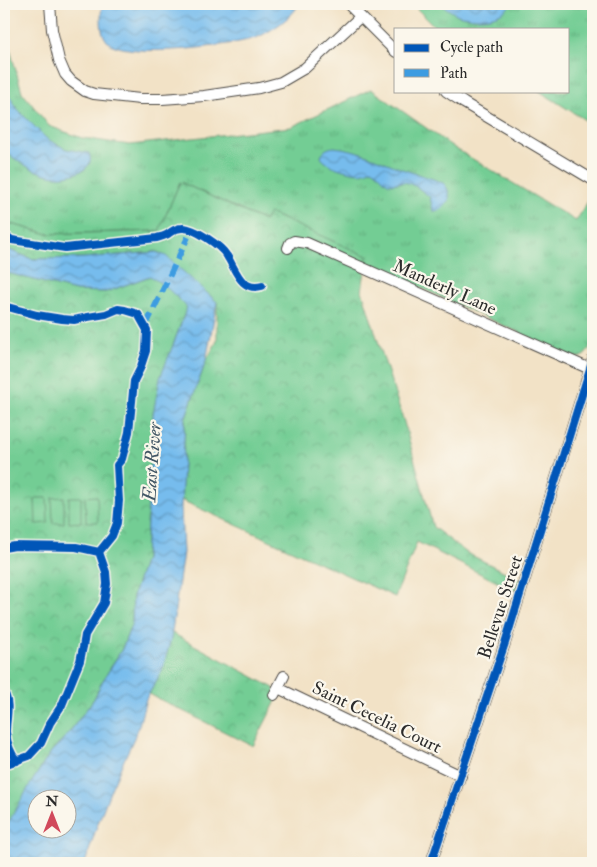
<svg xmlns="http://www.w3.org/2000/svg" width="597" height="867" font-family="'IM FELL Double Pica',serif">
<defs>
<pattern id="grass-tufts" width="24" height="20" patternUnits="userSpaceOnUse" patternTransform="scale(1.25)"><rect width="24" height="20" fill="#73cd94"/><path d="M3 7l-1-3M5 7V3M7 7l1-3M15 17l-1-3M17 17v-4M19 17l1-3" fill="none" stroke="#64b080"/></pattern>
<pattern id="park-crowns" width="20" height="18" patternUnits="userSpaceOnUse" patternTransform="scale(1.25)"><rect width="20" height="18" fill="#73cd94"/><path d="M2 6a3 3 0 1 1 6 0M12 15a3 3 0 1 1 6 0" fill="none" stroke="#64b080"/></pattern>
<pattern id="water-waves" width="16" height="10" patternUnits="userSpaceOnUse" patternTransform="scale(1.25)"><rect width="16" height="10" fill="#76bced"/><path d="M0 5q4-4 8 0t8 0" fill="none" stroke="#6199c0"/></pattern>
</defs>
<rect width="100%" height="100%" fill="#fbf7ec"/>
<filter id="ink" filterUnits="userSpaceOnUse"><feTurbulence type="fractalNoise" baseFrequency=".02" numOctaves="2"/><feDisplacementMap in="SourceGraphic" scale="10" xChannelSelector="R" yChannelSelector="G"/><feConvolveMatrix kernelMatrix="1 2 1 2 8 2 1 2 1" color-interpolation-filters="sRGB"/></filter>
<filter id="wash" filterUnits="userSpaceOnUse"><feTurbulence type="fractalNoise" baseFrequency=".0096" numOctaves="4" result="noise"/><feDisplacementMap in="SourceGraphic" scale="20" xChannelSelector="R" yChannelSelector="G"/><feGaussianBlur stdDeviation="1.12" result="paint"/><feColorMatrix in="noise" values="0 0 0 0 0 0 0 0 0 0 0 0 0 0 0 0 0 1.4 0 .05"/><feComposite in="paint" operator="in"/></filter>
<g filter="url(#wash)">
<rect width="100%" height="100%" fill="#f2e2c6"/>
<path fill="url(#grass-tufts)" stroke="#4f7c60" d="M4 4H6L8 42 22 92 49 126 82 138 130 145 291 127 371 89 456 149 576 221 593 193V339C589 349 587 358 575 358L366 263V256L269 213 265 221 180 182 159 231 48 234 11 224 4 221Z
M412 4H592L593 8V125L539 91H568V29H437Z"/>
<path fill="url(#park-crowns)" stroke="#4f7c60" d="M180 182 264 221 269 213 367 256 362 291 404 422 433 527 467 553 519 579 515 591 417 542 395 597 181 500 185 419 206 361 217 341V302L180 269 187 307 175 340 153 439 150 467 145 560 133 596 132 623 122 649 102 682 94 699 68 734 51 752 4 832V272L76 291 106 292 150 276 170 260 156 252 84 258 32 259 4 248V221L11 224 48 234 159 231Z
M172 633 274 688 277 699 253 746 149 694 162 671Z"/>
<path fill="#73cd94" stroke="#4f7c60" d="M97 496 98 522H86L85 497Z
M64 497V523H53L52 498Z
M69 497H81V522L69 523Z
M35 498H47L48 523 36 524Z"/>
<path fill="url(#water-waves)" stroke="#50748c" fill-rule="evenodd" d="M102 4H299C293 17 271 31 258 37 235 46 123 60 107 41 99 31 101 16 102 4Z
M441 4H511C501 20 474 20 458 15 452 12 446 8 441 4Z
M4 84 10 97 18 110 47 139 66 149 89 153C92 160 90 166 83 170 55 186 27 168 4 151Z
M334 147C358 149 379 160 402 169 415 174 430 177 443 183 448 187 450 194 449 201 445 206 440 212 433 211L430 197 417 187 408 183 404 182 390 184C382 181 380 173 372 169 368 171 365 172 361 173 350 173 325 166 321 157 323 150 327 148 334 147Z
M4 248 32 259 84 258 156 252 166 256 217 302 206 361 185 419 181 508 183 552 171 639 162 671 146 699 138 729 111 789 97 826 85 863H4V832L8 823 31 783 51 752 68 734 94 699 102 682 122 649 132 623 133 596 145 559 150 467 153 439V414L160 378 175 340 187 307 166 287 150 276 106 292 76 291 4 272ZM38 800H68V830H38Z"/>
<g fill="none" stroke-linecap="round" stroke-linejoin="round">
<path stroke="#76bced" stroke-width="2" d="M592 4 593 8"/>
</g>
</g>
<g filter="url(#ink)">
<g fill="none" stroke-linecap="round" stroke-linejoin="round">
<defs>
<path id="minor" d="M50 4 52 30 59 60 65 74 71 81 85 91 94 94 140 99H162L204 96 259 88 281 82 305 68 360 17
M348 4 396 52
M446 91 464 103 593 180
M288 248 290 243 294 241 307 243 590 369
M278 688 461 776
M274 695 284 676
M431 863 505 643 593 359"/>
</defs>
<use href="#minor" stroke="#494642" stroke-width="12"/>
<use href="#minor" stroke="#fff" stroke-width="10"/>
<path stroke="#3d9ce1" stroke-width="6" stroke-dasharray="12 6" stroke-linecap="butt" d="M144 323 148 321 188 237"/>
<defs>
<path id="cycleway" d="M4 235 12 240 65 248 157 238C160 237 165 236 168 234 173 231 175 228 182 228 194 227 221 246 227 256 236 270 241 292 262 286
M4 306 37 315 62 319 74 320 88 317 106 314 118 309 125 310 138 314 147 330 146 351 140 369 134 381 129 432 122 459 117 465 119 501 117 523 112 536 99 552 106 572 107 584 104 603 85 635 83 647 80 661 62 705 50 723 41 743 29 756 4 765
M4 548 15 546 76 547 99 552
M4 692C11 705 6 718 6 732 7 742 10 753 17 761
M431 863 505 643 593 359"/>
</defs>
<use href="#cycleway" stroke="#fbf7ec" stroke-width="11"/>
<use href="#cycleway" stroke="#0057b8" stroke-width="8"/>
</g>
</g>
<g text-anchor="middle" stroke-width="4.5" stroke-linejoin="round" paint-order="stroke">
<g font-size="18" fill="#2b2b2b" stroke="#fbf7ec">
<text transform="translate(445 287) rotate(24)" y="6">Manderly Lane</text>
<text transform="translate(500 607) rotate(-72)" y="6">Bellevue Street</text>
<text transform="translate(377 717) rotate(26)" y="6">Saint Cecelia Court</text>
</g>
<g font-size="19" font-style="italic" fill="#425665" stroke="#fbf7ec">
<text transform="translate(151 462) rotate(-86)" y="7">East River</text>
</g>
</g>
<rect width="597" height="867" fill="none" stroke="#fbf7ec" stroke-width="20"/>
<rect x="394" y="28" width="175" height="65" fill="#fbf7ec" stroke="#a8a59f"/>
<rect x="404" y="44" width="25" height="8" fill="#0057b8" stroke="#a8a59f"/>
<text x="440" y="52" font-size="15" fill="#2b2b2b">Cycle path</text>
<rect x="404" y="69" width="25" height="8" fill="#3d9ce1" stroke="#a8a59f"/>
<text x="440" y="78" font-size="15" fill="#2b2b2b">Path</text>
<g transform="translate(52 814)"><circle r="24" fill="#fbf7ec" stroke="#a8a59f"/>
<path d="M0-4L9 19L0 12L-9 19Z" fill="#d1495b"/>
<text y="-8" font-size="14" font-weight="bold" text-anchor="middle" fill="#2b2b2b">N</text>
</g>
</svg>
